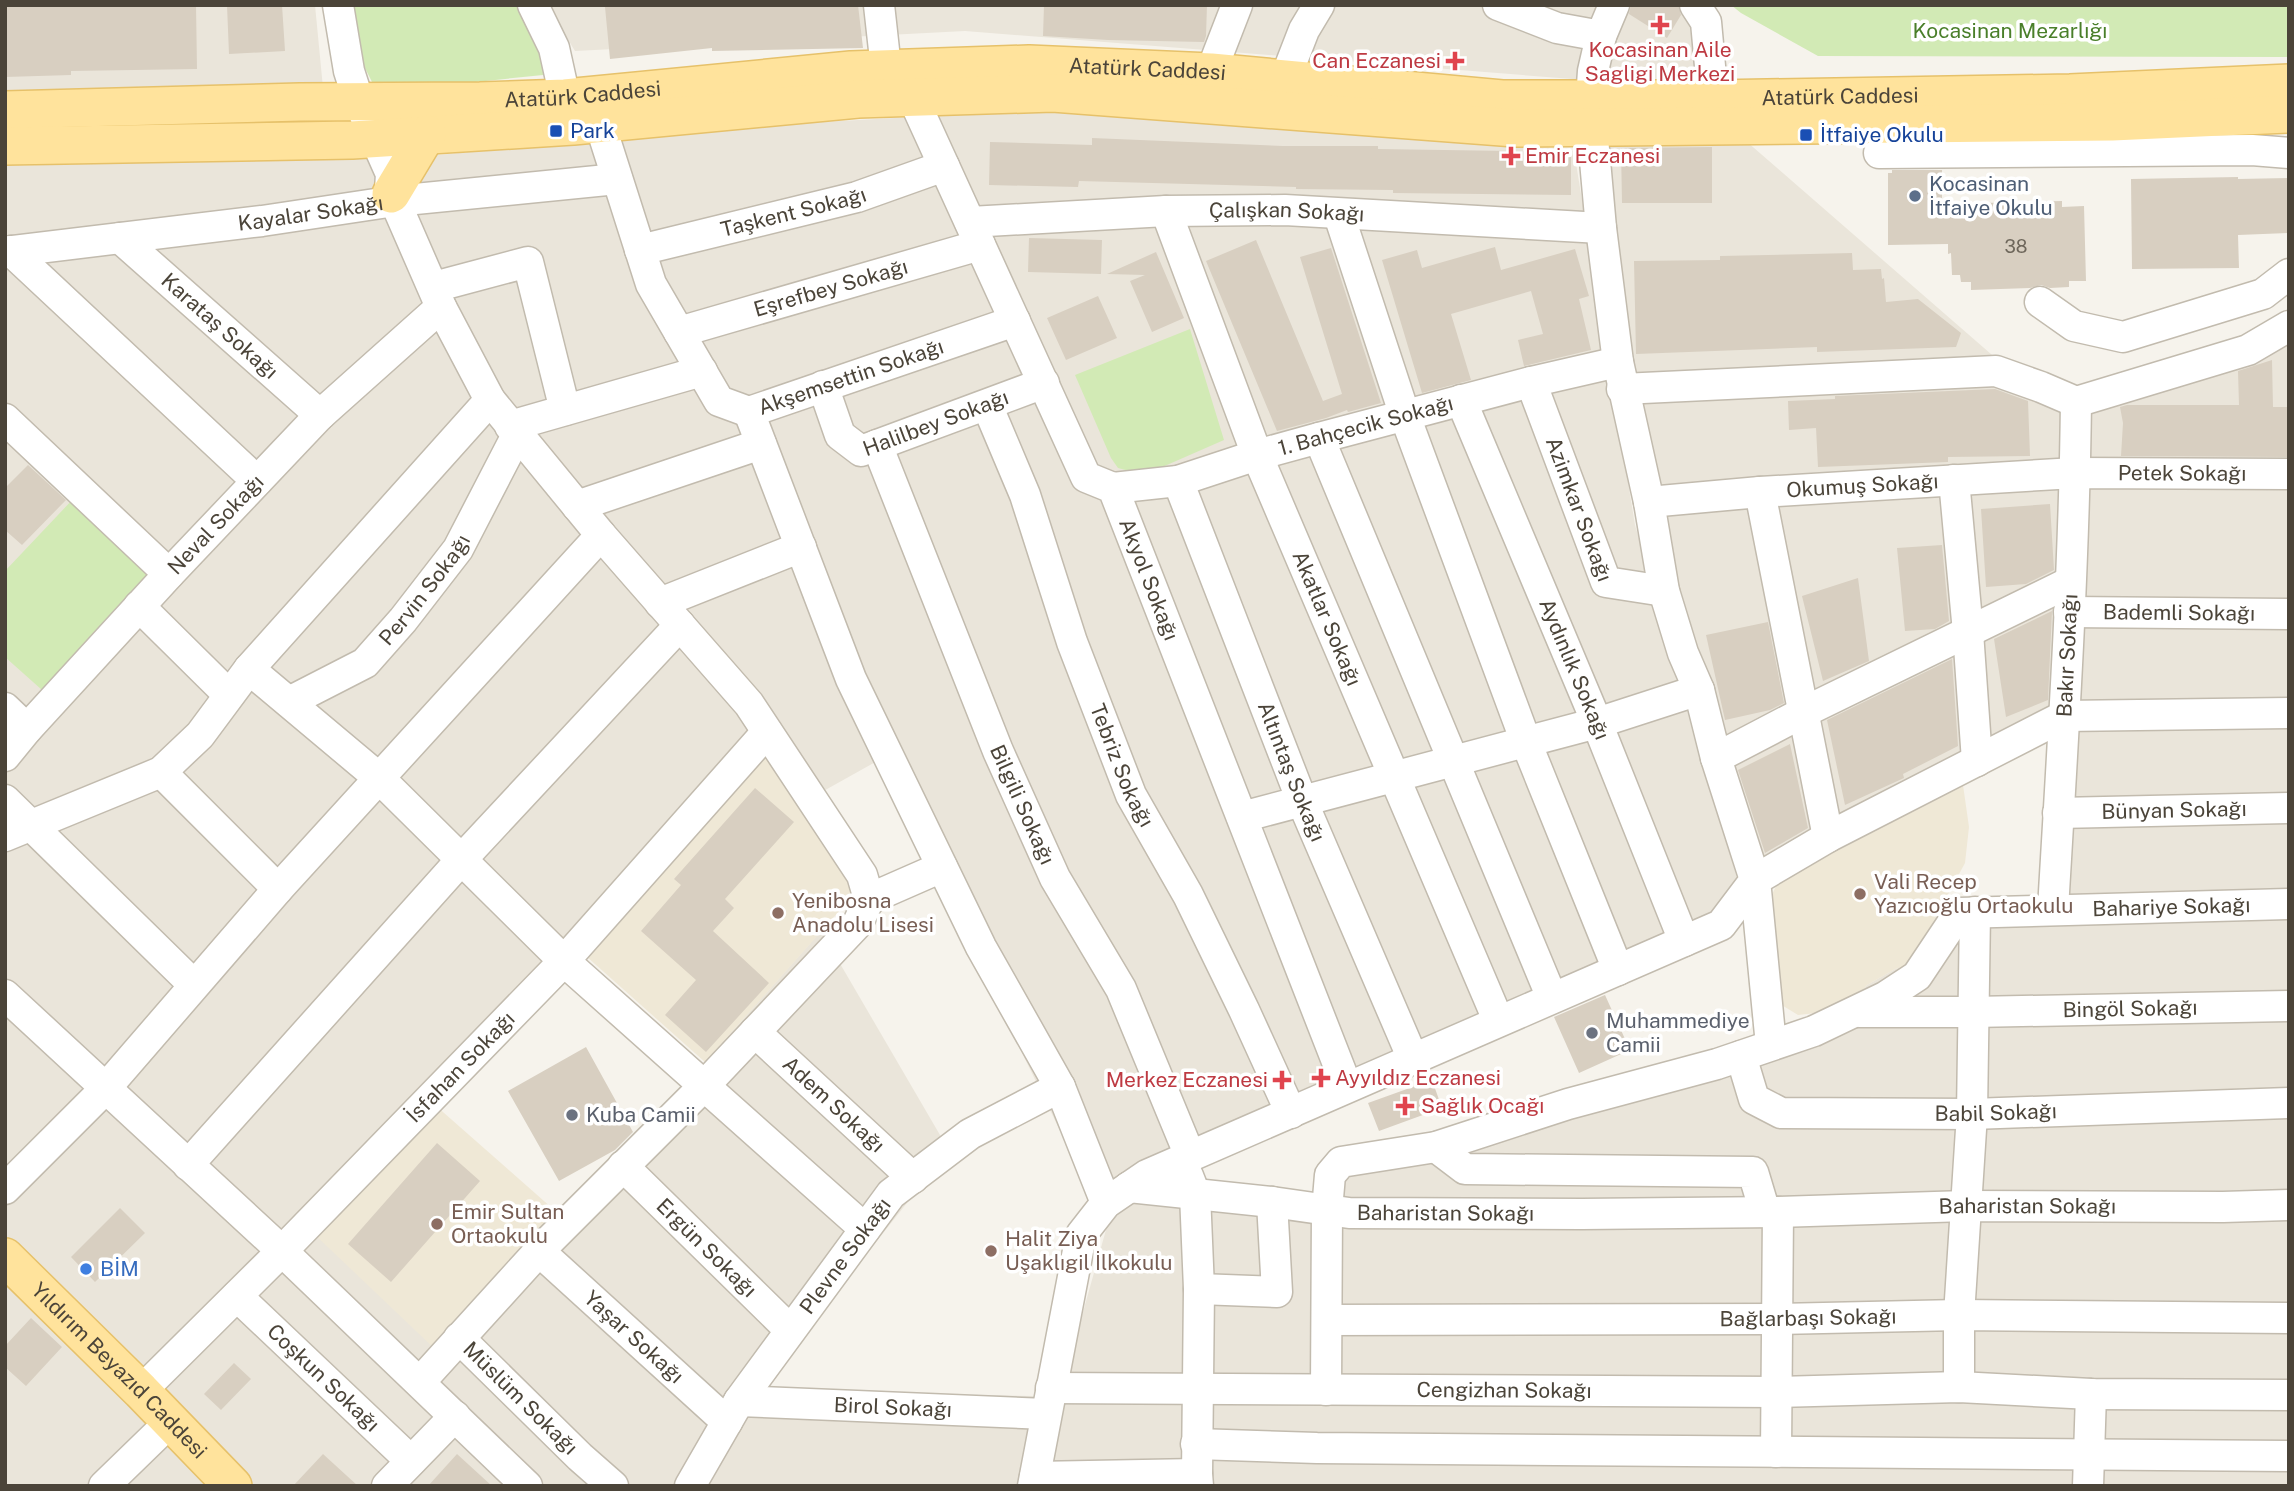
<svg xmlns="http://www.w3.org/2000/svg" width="2294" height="1491" font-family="'Public Sans',sans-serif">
<rect width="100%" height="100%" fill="#f6f3ec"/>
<path fill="#eae5da" d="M5 5H315L323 88 5 99Z
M547 5H1696L1694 81 1611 82 965 31 575 51Z
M1042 110 1574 151 1635 525 1739 885 1708 919 1089 1190 879 760 802 803 586 956 312 1232 561 1216 705 1062 821 931 954 1159 922 1184 758 1391 1034 1396 1019 1486H251L5 1235V166L438 155 729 127Z
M1746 141 1999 361 1632 377 1603 142Z
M2282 346H2289V1486H1047L1066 1373 1109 1219 1156 1180 1317 1198 1321 1160 1437 1139 1834 1011 1859 996 1867 985 1895 969 1910 965 1942 905 2045 898 2054 708 1758 865 1690 642 1633 403 2002 383 2093 406Z
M5 1280 218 1486H5Z"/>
<path fill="#efe8d6" d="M769 752 858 890 705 1062 586 956Z
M1962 778 1969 827 1965 863 1910 965 1895 969 1867 985 1859 995 1834 1011 1798 1015 1772 999 1765 909 1778 882Z
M435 1105 561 1216 437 1351 312 1232Z"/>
<path fill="#d2eab5" d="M350 5H531L553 74 377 92 356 50Z
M1731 5H2289V57L1818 56 1741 13Z
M1190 329 1224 440 1144 475 1118 468 1111 458 1075 375Z
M75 497 154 571 42 690 5 657V571Z"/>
<path fill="#d8cfc1" d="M5 5H196L197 69 71 71V75L5 77Z
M227 5H282L285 51 229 54Z
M620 5H858L863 48 712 51V48L610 59 605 7Z
M1044 5H1207L1206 36 1204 42 1108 40 1043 36Z
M1631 5H1678L1681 15 1667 38 1629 14Z
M1092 138 1283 146H1378V149L1571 152V195L1393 193V190L1296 189V187L1079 181 1078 187 989 185 990 142 1092 145Z
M1712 147V203H1622L1621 148Z
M1892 170H1942V204L2062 201V207L2084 206 2086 281H2069V287L2050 288 2041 285 2030 288 1971 290V282H1961L1960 275H1952L1951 253 1948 254V244L1888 245V173H1892Z
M2238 177V179L2289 178V233L2238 235 2239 268 2132 269 2131 179Z
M1029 238 1102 240 1101 274 1028 272Z
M1256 240 1323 401 1342 394 1300 257 1331 248 1381 403 1348 412 1347 410 1326 418 1277 431 1206 261Z
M1495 247 1501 270 1575 249 1589 296 1579 299 1591 350 1524 366 1518 340 1543 334 1531 291 1451 314 1471 380 1422 393 1382 260 1417 250 1422 268Z
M1156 252 1184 318 1152 332 1130 281 1145 275 1107 274Z
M1852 253 1853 270 1881 269 1882 279 1884 278 1886 302 1918 299 1961 333 1956 347 1817 352V347L1636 354 1634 261 1720 260V256Z
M1098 296 1117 338 1066 360 1047 318Z
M2272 360 2273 407H2289V457L2121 456 2123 423 2120 407 2127 405H2239L2238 371Z
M1995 389 2028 401 2030 456 1948 457V462L1818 467 1816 428 1789 430 1788 401 1835 399V396Z
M28 465 66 500 22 545 5 530V488Z
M2050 504 2054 570 2026 584 1986 587 1981 509Z
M1942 545 1949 621 1935 629 1905 631 1897 548Z
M1858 578 1869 661 1823 681 1802 596Z
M2052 611 2048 700 2006 717 1994 639Z
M1768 622 1784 703 1770 710 1725 720 1706 635Z
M1952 659 1958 746 1903 774 1904 778 1845 805 1827 720Z
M1790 744 1808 828 1765 853 1738 770Z
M755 788 794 822 725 899 734 908 713 931 769 983 706 1052 665 1015 696 980 641 931 681 885 674 879Z
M1605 995 1630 1050 1579 1073 1554 1017Z
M586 1047 633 1132 615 1150 559 1181 508 1091Z
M1432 1080 1442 1108 1379 1131 1368 1103Z
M437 1143 480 1181 391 1282 348 1244Z
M120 1208 145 1233 95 1282 71 1257Z
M31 1318 62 1347 26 1386 5 1367V1346Z
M234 1363 251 1379 221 1410 204 1394Z
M323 1454 358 1486H293Z
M457 1454 492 1486H428Z"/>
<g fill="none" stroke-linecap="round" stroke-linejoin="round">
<defs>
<g id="minor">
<path d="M338 5 349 71 359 102 391 174 390 190 441 307 490 400 601 535 749 704 862 875 869 899 858 923 704 1086 539 1251 420 1382"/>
<path d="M533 5 554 48 565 98"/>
<path d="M879 5 886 68"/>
<path d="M1498 5 1557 28 1601 36 1614 5"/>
<path d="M1695 5 1706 22 1713 99"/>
<path d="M1211 72 1237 5"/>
<path d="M1285 79 1304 30 1319 5"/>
<path id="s1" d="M913 98 1086 477 1113 488 1347 1087"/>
<path d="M1591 99 1593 71 1601 36"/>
<path id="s2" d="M600 124 651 284 719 401 749 412 1015 321"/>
<path d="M1879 153 2252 150 2289 153"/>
<path id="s3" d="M1166 211 1257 455 1498 1020"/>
<path d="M1339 215 1405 416 1526 742 1618 970"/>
<path id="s4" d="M970 222 1166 211 1285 210 1601 228"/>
<path id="s5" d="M120 238 320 415"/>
<path id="s6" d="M640 250 857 197 944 166"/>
<path d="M11 251 257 481"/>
<path id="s7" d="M5 252 262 221 395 201 617 179"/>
<path d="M434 287 528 262 565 410"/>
<path d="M2040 302 2074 326 2123 337 2263 294 2289 274"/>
<path id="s8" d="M679 332 980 245"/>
<path id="s9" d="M1531 382 1606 582 1664 591"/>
<path id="s10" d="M823 386 840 435 861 451 1044 383"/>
<path d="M1622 389 1996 371 2041 387 2076 402 2248 350 2289 326"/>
<path id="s11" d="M1461 400 1597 723 1684 941"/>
<path id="s12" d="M987 405 1025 495 1072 642 1131 795 1188 895 1244 1010 1291 1113"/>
<path d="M749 412 851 679 981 947 1060 1087 1106 1203"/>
<path d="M5 419 169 574"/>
<path d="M510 426 702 371"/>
<path d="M1319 438 1552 998"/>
<path id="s13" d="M877 445 998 751 1055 878 1121 989 1190 1156"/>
<path d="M1954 480 1968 632 1977 761"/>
<path id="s14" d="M1178 481 1302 801 1413 1059"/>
<path id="s15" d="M1113 488 1178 481 1257 455 1319 438 1531 382 1618 362"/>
<path d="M1760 492 1828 837"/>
<path id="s16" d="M1649 502 1760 492 2075 473 2289 474"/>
<path d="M577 506 761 444"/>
<path d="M660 603 801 547"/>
<path d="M139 606 229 695"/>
<path id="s17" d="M2069 612 2289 614"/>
<path d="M249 669 379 778 564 961 865 1229"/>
<path id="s18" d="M289 702 365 663 403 620 458 549 517 435"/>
<path d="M5 708 27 729"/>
<path id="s19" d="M5 756 27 729 169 574 320 415 441 307"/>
<path d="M1716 758 1804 712 2070 582"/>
<path d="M161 772 278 889"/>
<path d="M5 800 194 985"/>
<path id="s20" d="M2058 813 2289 808"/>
<path d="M1242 817 1597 723 1699 690"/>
<path d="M5 836 161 772 200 735 249 669 490 400"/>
<path d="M869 899 942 867"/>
<path id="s21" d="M2053 909C2063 740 2074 571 2076 402"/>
<path d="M5 995 282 1251 527 1486"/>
<path id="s22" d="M1859 1012H1973L2289 1006"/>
<path id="s23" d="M755 1032 913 1178"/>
<path d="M1771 1045 1755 880 1828 837 2064 716 2289 713"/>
<path id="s24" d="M1741 1056 1754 1099 1781 1113 1972 1114 2289 1103"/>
<path d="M1436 1147 1465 1169 1753 1172 1765 1212"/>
<path d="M188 1165 461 860 680 625"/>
<path id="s25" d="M623 1166 790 1330"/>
<path d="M1188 1176 1195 1194 1199 1289 1197 1474"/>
<path id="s26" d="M1129 1187 1272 1202 1349 1213 1582 1214 1778 1212 1966 1206 2223 1207 2289 1205"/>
<path d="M5 1189 105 1089 278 889 601 535"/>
<path id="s27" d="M539 1251 727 1422"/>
<path d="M1199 1289 1277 1292 1272 1202"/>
<path id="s28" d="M237 1296 411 1461"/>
<path id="s29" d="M1327 1320 1778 1319 1959 1315 2289 1318"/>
<path id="s30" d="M459 1338 580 1457 613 1486"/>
<path d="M1959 1387V1315L1972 1114 1975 912"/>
<path id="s31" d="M1051 1388 1776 1392 1959 1387 2091 1394 2289 1395"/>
<path id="s32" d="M1326 1390 1327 1210 1330 1175 1341 1162 1436 1147 1568 1104 1717 1064 1814 1031 1885 997 1917 976 1959 913 2289 904"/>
<path id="s33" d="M141 1391 282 1251 564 961 767 732"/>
<path id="s34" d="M739 1401 1046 1414"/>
<path d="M1196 1444 1317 1448 2289 1456"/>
<path d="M1776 1452 1778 1212"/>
<path d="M1035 1477 1197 1474 1198 1486"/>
<path d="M104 1486 170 1422"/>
<path d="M387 1486 455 1416"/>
<path id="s35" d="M690 1486 739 1401 891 1194 970 1134 1060 1087"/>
<path d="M1033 1486 1081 1235 1106 1203 1147 1175 1721 925 1755 880 1716 758 1699 690 1683 653 1664 591 1649 502 1618 362 1601 228 1592 127"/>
<path d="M2088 1486 2091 1394"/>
</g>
<g id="major">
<path id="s36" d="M5 110 300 102 480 101 565 98 851 70 1029 64 1211 72 1502 99H1713L2070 93 2289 83"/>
<path d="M5 146 352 140 573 126 858 99 1053 93 1515 128 2112 122 2289 114"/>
<path d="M391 194 427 134"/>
<path id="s37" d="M5 1257 141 1391 233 1486"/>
</g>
</defs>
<use href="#minor" stroke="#c2bbae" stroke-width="33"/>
<use href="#major" stroke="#e6c16a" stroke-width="40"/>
<use href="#minor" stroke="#fff" stroke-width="30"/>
<use href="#major" stroke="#ffe39c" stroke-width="37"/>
</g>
<g fill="#e0444e" stroke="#fff" stroke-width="2.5">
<path d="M1656.5 14.5h7v7h7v7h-7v7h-7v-7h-7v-7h7z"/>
<path d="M1451.5 50.5h7v7h7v7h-7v7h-7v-7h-7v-7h7z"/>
<path d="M1507.5 145.5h7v7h7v7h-7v7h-7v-7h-7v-7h7z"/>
<path d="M1317.5 1067.5h7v7h7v7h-7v7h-7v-7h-7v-7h7z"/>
<path d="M1278.5 1069.5h7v7h7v7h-7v7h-7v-7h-7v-7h7z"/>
<path d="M1401.5 1095.5h7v7h7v7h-7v7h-7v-7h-7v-7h7z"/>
</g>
<g fill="#1a4fb4" stroke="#fff" stroke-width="2.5">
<rect x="549" y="124" width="14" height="14" rx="3.5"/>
<rect x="1799" y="128" width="14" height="14" rx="3.5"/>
</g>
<circle fill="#5c6f8a" stroke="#fff" stroke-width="2.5" cx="1915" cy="196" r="7"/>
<g fill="#8d6e63" stroke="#fff" stroke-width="2.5">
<circle cx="1860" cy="894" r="7"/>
<circle cx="778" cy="913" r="7"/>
<circle cx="437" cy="1224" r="7"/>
<circle cx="991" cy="1251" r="7"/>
</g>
<g fill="#6b7280" stroke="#fff" stroke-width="2.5">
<circle cx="1592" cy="1033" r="7"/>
<circle cx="572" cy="1115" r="7"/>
</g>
<circle fill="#3f7fe0" stroke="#fff" stroke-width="2.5" cx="86" cy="1269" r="7"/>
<g text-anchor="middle" stroke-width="7" stroke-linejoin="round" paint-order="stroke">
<g font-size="18" fill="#6e675b">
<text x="2016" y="253">38</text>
</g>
<g font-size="21" fill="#4a7f2a" stroke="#fff">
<text x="2010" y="38">Kocasinan Mezarlığı</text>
</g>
<g font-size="21" fill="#be3a42" stroke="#fff" text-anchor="start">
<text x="1660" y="57" text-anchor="middle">Kocasinan Aile<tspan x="1660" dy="24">Sagligi Merkezi</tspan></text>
<text x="1441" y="68" text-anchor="end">Can Eczanesi</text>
<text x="1525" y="163">Emir Eczanesi</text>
<text x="1335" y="1085">Ayyıldız Eczanesi</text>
<text x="1268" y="1087" text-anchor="end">Merkez Eczanesi</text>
<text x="1421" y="1113">Sağlık Ocağı</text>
</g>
<g font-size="21" fill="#4b4439" stroke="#fff">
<text dy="7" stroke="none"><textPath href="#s36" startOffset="1144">Atatürk Caddesi</textPath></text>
<text dy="7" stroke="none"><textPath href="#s36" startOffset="578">Atatürk Caddesi</textPath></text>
<text dy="7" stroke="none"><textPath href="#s36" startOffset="1838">Atatürk Caddesi</textPath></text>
<text dy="7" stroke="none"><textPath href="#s6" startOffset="158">Taşkent Sokağı</textPath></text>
<text dy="7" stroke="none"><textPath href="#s7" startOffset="308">Kayalar Sokağı</textPath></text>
<text dy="7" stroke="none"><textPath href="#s4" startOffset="317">Çalışkan Sokağı</textPath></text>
<text dy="7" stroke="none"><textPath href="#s8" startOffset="158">Eşrefbey Sokağı</textPath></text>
<text dy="7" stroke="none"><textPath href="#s5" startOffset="133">Karataş Sokağı</textPath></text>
<text dy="7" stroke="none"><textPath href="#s2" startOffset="443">Akşemsettin Sokağı</textPath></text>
<text dy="7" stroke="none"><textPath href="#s10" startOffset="158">Halilbey Sokağı</textPath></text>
<text dy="7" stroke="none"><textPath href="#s15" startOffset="261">1. Bahçecik Sokağı</textPath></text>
<text dy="7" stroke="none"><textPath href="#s16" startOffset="534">Petek Sokağı</textPath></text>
<text dy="7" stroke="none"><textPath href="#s16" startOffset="214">Okumuş Sokağı</textPath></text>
<text dy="7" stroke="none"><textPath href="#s9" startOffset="136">Azimkar Sokağı</textPath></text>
<text dy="7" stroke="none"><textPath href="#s19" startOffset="313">Neval Sokağı</textPath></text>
<text dy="7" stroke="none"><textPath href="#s1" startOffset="544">Akyol Sokağı</textPath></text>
<text dy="7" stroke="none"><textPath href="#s18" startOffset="180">Pervin Sokağı</textPath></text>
<text dy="7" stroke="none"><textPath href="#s17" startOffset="110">Bademli Sokağı</textPath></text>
<text dy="7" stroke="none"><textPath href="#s3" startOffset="438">Akatlar Sokağı</textPath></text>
<text dy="7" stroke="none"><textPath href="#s21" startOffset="254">Bakır Sokağı</textPath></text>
<text dy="7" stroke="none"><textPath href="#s11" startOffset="292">Aydınlık Sokağı</textPath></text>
<text dy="7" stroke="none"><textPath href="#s12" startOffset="385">Tebriz Sokağı</textPath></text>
<text dy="7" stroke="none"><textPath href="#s14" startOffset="312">Altıntaş Sokağı</textPath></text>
<text dy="7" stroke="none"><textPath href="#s13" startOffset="388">Bilgili Sokağı</textPath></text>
<text dy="7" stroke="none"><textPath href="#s20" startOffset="116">Bünyan Sokağı</textPath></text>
<text dy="7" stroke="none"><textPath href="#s32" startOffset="1129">Bahariye Sokağı</textPath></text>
<text dy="7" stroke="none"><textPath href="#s22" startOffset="271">Bingöl Sokağı</textPath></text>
<text dy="7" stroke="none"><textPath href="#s33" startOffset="455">İsfahan Sokağı</textPath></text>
<text dy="7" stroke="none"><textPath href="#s23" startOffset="107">Adem Sokağı</textPath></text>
<text dy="7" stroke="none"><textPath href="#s24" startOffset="290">Babil Sokağı</textPath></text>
<text dy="7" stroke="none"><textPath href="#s26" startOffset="900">Baharistan Sokağı</textPath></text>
<text dy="7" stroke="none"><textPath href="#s26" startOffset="318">Baharistan Sokağı</textPath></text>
<text dy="7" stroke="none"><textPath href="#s25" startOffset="117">Ergün Sokağı</textPath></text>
<text dy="7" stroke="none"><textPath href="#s35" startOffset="278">Plevne Sokağı</textPath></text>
<text dy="7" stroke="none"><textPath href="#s29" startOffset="481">Bağlarbaşı Sokağı</textPath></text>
<text dy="7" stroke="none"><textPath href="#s27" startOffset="128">Yaşar Sokağı</textPath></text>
<text dy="7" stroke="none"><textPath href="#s37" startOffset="161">Yıldırım Beyazıd Caddesi</textPath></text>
<text dy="7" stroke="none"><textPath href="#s28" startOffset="119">Coşkun Sokağı</textPath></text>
<text dy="7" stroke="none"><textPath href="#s31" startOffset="453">Cengizhan Sokağı</textPath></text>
<text dy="7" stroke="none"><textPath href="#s30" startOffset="86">Müslüm Sokağı</textPath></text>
<text dy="7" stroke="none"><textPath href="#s34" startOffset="154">Birol Sokağı</textPath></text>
</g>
<g font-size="21" fill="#164399" stroke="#fff" text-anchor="start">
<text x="570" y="138">Park</text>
<text x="1820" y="142">İtfaiye Okulu</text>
</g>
<g font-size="21" fill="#4e5e75" stroke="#fff" text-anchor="start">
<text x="1929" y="191">Kocasinan<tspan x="1929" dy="24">İtfaiye Okulu</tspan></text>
</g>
<g font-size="21" fill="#785e54" stroke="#fff" text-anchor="start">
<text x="1874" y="889">Vali Recep<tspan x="1874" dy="24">Yazıcıoğlu Ortaokulu</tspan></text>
<text x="792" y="908">Yenibosna<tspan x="792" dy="24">Anadolu Lisesi</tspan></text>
<text x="451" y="1219">Emir Sultan<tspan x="451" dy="24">Ortaokulu</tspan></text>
<text x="1005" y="1246">Halit Ziya<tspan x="1005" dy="24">Uşaklıgil İlkokulu</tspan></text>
</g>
<g font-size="21" fill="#5b616d" stroke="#fff" text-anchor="start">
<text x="1606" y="1028">Muhammediye<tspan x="1606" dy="24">Camii</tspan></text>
<text x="586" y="1122">Kuba Camii</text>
</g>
<g font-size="21" fill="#366cbe" stroke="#fff" text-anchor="start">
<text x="100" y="1276">BİM</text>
</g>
</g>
<rect width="2294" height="1491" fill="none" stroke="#4b4439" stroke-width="14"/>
</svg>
